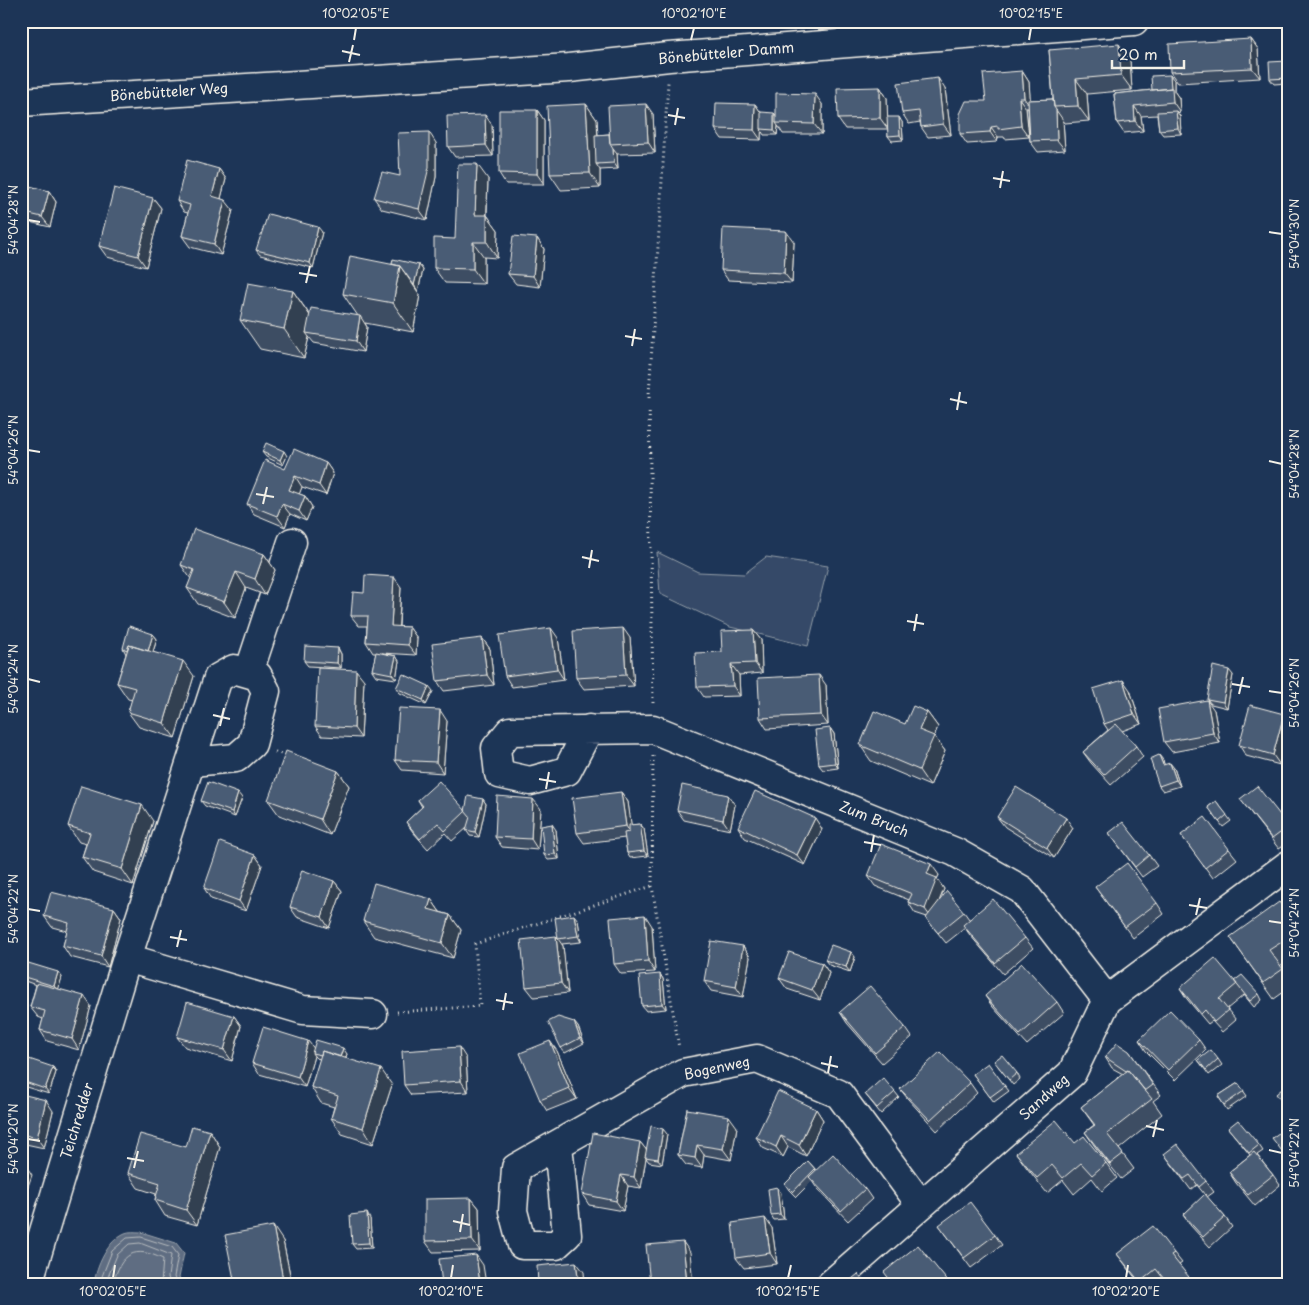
<svg xmlns="http://www.w3.org/2000/svg" width="1309" height="1305" font-family="'Playpen Sans',sans-serif">
<rect width="100%" height="100%" fill="#1d3557"/>
<filter id="ink" filterUnits="userSpaceOnUse"><feTurbulence type="fractalNoise" baseFrequency=".02" numOctaves="2"/><feDisplacementMap in="SourceGraphic" scale="10" xChannelSelector="R" yChannelSelector="G"/><feConvolveMatrix kernelMatrix="1 2 1 2 8 2 1 2 1" color-interpolation-filters="sRGB"/></filter>
<g filter="url(#ink)">
<path fill="#354a67" stroke="#949ea8" d="M657 552 698 572 744 574 766 557 828 566 808 646 730 627 660 594Z"/>
<path fill="#5e6d82" stroke="#9aa2ab" d="M141 1232 176 1243 184 1253 179 1278 183 1284H94C96 1267 108 1240 125 1233 129 1231 136 1232 141 1232Z"/>
<g fill="none" stroke-linecap="round" stroke-linejoin="round">
<path stroke="#b8bcbf" stroke-width="1" d="M99 1284 112 1251 127 1238 141 1237 172 1247 178 1255 174 1277 177 1284
M105 1284 117 1255 129 1244 140 1243 171 1255 168 1277 170 1284
M113 1284C121 1253 134 1245 163 1259L161 1284"/>
<defs>
<path id="minor" d="M21 102 569 68 669 57 1134 21
M249 672 292 542
M589 729 567 771 530 781 499 774 496 748 510 731 653 729 955 852 1022 890 1107 1000
M127 958 303 1010 373 1014
M558 1145 567 1235 556 1245H522L513 1211 516 1168 683 1073 757 1059 839 1094 921 1205
M28 1284 127 958 218 678 234 669 258 676 266 691 252 744 236 758 191 762
M831 1284 1072 1073 1107 1000 1288 865"/>
</defs>
<use href="#minor" stroke="#f4f1e8" stroke-width="31"/>
<path stroke="#f4f1e8" stroke-width="3" stroke-dasharray="1 4" stroke-linecap="butt" d="M653 703 649 395 668 82
M275 752 288 756
M653 756 652 886 679 1048
M397 1012 480 1006 475 944 652 886"/>
<use href="#minor" stroke="#1d3557" stroke-width="28"/>
</g>
<path fill="#3e4e64" stroke="#f4f1e8" d="M1251 39 1258 49 1260 78 1178 83 1170 72Z
M1049 50 1130 60 1132 90 1087 94 1089 121 1065 123 1063 120 1065 150 1038 152 1030 141 1028 108H1026L1029 137 1005 139 1004 137H998L997 142 967 144 960 134 986 101 1022 71 1029 82 1030 100 1053 99Z
M1288 61V83L1274 84 1270 79Z
M1174 80V91L1179 98 1180 112 1177 113 1180 116 1181 134 1163 135 1159 130 1157 115 1141 116 1143 131 1124 133 1117 123 1114 94 1152 90Z
M880 87 887 98V117L902 122 903 140 892 141 888 136V129H845L838 119Z
M945 89 951 135 928 137 921 127 920 122 909 124 902 113Z
M586 104 597 120 598 135 609 134 653 114 655 153 617 154 618 169 600 170V188L561 190 550 174Z
M755 104 761 113 776 115 822 104V134H783L778 126 777 135H764L761 130V140L722 139 715 129Z
M537 110 544 120V184H506L499 173Z
M492 125 493 156 455 157 448 147Z
M436 143V177L427 220 382 209 374 198 400 176Z
M219 169 226 179 221 198 233 210 221 255 190 247 182 236 188 213 184 212 177 201Z
M488 179 487 215 498 230 497 258 484 257V284L445 283 434 268 455 239Z
M21 184 49 191 56 202 50 227 21 220Z
M153 198 161 208 146 267 107 257 99 246Z
M322 232 313 268 260 255 256 250Z
M537 238 544 249 540 287 516 284 508 274Z
M794 242 792 283 728 280 721 270Z
M392 264 419 265 423 270 418 291 417 290 420 295 413 332 365 323 367 327 363 352 314 343 309 337 304 358 260 349 240 320 293 291 310 315 358 316 343 294Z
M262 452 287 456 283 465 266 457Z
M326 463 333 473 326 495 302 487 299 494 305 496 312 507 306 521 290 514 285 527 254 514 247 504 285 469Z
M264 554 275 570 265 595 246 588 235 618 198 604 187 588 191 579 181 565Z
M401 587 399 627H409L417 638 416 655 382 653 396 656 399 661 396 679 376 676 372 670 376 653H373L366 642 367 626H359L351 616 364 593Z
M753 630 761 640 762 673 739 675 740 696 704 697 697 687 722 652Z
M153 634 157 639 153 652 194 676 175 738 139 727 128 712 132 700 128 699 117 683 126 654 123 648Z
M482 638 490 649 494 685 444 691 437 681Z
M558 638 564 680 512 687 505 676Z
M630 638 634 686 584 689 576 678Z
M338 648 341 654V668L308 666 304 661Z
M1233 675 1227 708 1211 704 1207 699Z
M364 680 361 738 322 736 315 726Z
M826 685 828 725 767 729 760 718Z
M396 688 433 691 426 705 400 693Z
M1130 690 1141 724 1122 731 1136 746 1143 757 1111 785 1091 763 1083 752 1108 730 1104 724Z
M1214 710 1220 743 1172 752 1164 742Z
M927 712 938 727 934 736 945 751 930 786 871 761 860 745 905 724Z
M1284 714 1288 720V736L1280 765 1246 756 1239 745Z
M447 721 443 773 402 770 395 760Z
M830 728 834 734 838 768 823 770 819 765Z
M1163 760 1164 765 1174 768 1180 786 1163 791 1159 786Z
M338 771 349 786 330 835 279 815 268 800Z
M621 792 628 802 631 825 640 824 644 829 648 856 630 858 627 853 625 838 584 843 577 833Z
M242 798 235 817 205 806 201 801Z
M483 799 486 804 479 837 470 836 466 830 467 828 452 841 445 833 428 849 413 832 406 822 422 807 418 800 465 811Z
M1240 799 1288 825V843L1279 849Z
M1216 801 1231 821 1223 827 1208 807Z
M735 805 730 830 684 820 677 810Z
M541 809 538 850 502 847 495 837Z
M997 817 1073 828 1054 858 1005 827Z
M153 821 133 885 93 872 82 857 86 844 79 842 68 826Z
M738 827 822 829 805 865 745 838Z
M556 830 559 859 548 860 544 855Z
M1109 833 1149 855 1157 866 1142 877Z
M1181 835 1229 849 1237 859 1213 878Z
M255 855 262 865 246 911 211 899 204 888Z
M939 875 937 879 944 889 939 901 964 912 969 919 1025 938 1033 948 1003 974 970 935 965 928 946 943 926 918 927 917 915 913 908 902 909 900 875 886 868 876Z
M334 881 342 891 329 928 297 917 290 907Z
M1095 887 1157 903 1164 914 1133 938Z
M431 899 440 912 450 915 461 930 453 958 374 937 363 921Z
M114 908 121 918 108 967 70 957 63 946 67 931 52 927 44 916Z
M1288 913V960L1280 966 1288 976V989L1274 999 1230 937Z
M578 920 581 942 562 944 563 946 568 993 534 997 526 987 556 936 558 939Z
M652 926 655 972 621 974 614 964Z
M743 946 750 957 743 997 711 991 704 981Z
M851 952 855 957 850 972 829 965 825 960Z
M822 963 829 973 820 1000 787 989 779 978Z
M660 974 663 979 666 1009 646 1011 642 1006Z
M21 976 62 977 58 989 91 1006 79 1050 47 1041 40 1030 43 1019 38 1017 30 1007 36 985 25 981Z
M1234 981 1259 994 1262 1000 1254 1007 1244 995 1227 1009 1236 1020 1222 1032 1212 1021 1208 1024 1187 999 1180 988Z
M985 996 1057 1002 1064 1013 1027 1045 992 1006Z
M840 1012 905 1027 912 1037 882 1063 847 1023Z
M234 1016 241 1026 232 1061 185 1047 177 1037Z
M578 1027 584 1043 565 1053 561 1048Z
M1139 1040H1199L1206 1050 1175 1080 1146 1051Z
M313 1048 347 1054 345 1058 392 1085 373 1144 342 1134 331 1118 334 1107 321 1103 311 1087 320 1059 316 1058 314 1056 305 1087 259 1074 252 1063Z
M557 1051 577 1099 547 1111 540 1100Z
M1129 1051 1161 1095 1153 1101 1162 1114 1119 1149 1134 1169 1121 1179 1096 1148 1085 1132 1094 1125 1081 1107 1123 1074 1112 1068 1105 1057Z
M466 1058 468 1092 411 1095 404 1085Z
M1218 1059 1222 1065 1209 1075 1198 1060Z
M998 1066 1017 1073 1020 1079 1013 1085Z
M53 1067 56 1072 49 1094 26 1087 22 1081Z
M973 1074 1005 1086 1009 1091 994 1102Z
M970 1083 977 1093 937 1131 908 1099 900 1089Z
M1238 1083 1247 1096 1227 1110 1218 1096Z
M895 1092 899 1097 881 1114 865 1094Z
M21 1094 53 1111 44 1148 21 1143Z
M687 1109 737 1127 731 1160 704 1155 702 1168 686 1165 678 1155Z
M816 1109 823 1120 806 1156 788 1147 783 1157 763 1148 756 1137Z
M1228 1128 1259 1145 1263 1151 1257 1155 1273 1175 1280 1185 1255 1206 1236 1183 1229 1172 1250 1155Z
M210 1131 220 1147 197 1225 165 1216 155 1200 156 1194 138 1188 128 1173 186 1147Z
M667 1134 662 1164 649 1162 646 1158 641 1188 628 1186 623 1211 589 1205 582 1194 640 1142 647 1151Z
M1075 1143 1106 1163 1117 1178 1102 1191 1092 1178 1074 1194 1063 1180 1047 1193 1027 1168 1016 1153Z
M1164 1154 1206 1181 1214 1192 1207 1197 1225 1217 1232 1227 1210 1247 1190 1225 1183 1215 1205 1195 1197 1185 1191 1190Z
M808 1161 816 1170 865 1189 872 1199 848 1221 816 1187 812 1181 796 1197 789 1190 785 1184Z
M777 1187 781 1193 784 1219 774 1220 771 1215Z
M471 1198 479 1208 480 1251 433 1252 425 1241Z
M370 1219 372 1248 356 1249 352 1244Z
M939 1225 995 1235 1002 1245 971 1268Z
M772 1228 777 1264 744 1268 736 1258Z
M283 1241 292 1284H235Z
M1174 1253 1182 1263 1179 1265 1193 1284H1167L1164 1280 1158 1284H1140L1117 1254Z"/>
<path fill="#324051" stroke="#f4f1e8" d="M1251 39 1258 49 1260 78 1252 68Z
M1119 44 1130 60 1132 90 1121 75Z
M1022 71 1029 82 1031 108 1024 98Z
M1170 75 1174 80V91L1179 98 1180 112 1173 102 1171 91Z
M938 78 945 89 951 135 943 124Z
M1076 79 1087 94 1089 121 1078 106Z
M880 87 887 98 888 129 880 118Z
M815 94 822 104V134L814 124Z
M1019 98 1026 108 1029 137 1021 126Z
M586 104 597 120 599 164H596L600 170V188L590 173Z
M646 104 653 114 655 153 648 142Z
M755 104 762 114 761 140 754 130Z
M1134 106 1141 116 1143 131 1135 121Z
M537 110 544 120V184L537 174Z
M1056 110 1063 120 1065 150 1057 140Z
M1176 111 1180 116 1181 134 1178 128Z
M774 113 778 118 776 123 778 126 777 135 774 130Z
M485 115 492 125 493 156 486 145Z
M899 117 902 122 903 140 900 135Z
M991 127 998 137 997 142 990 132Z
M429 132 436 143V177L427 220 419 209Z
M613 149 617 154 618 169 614 163Z
M477 164 488 179 486 230 475 215Z
M219 169 226 179 219 206 212 196Z
M49 191 56 202 50 227 42 217Z
M153 198 161 208 146 267 138 256Z
M225 200 233 210 221 255 214 244Z
M487 215 498 230 497 258 487 242Z
M318 227 322 232 313 268 310 263Z
M786 231 794 242 792 283 784 273Z
M537 238 544 249 540 287 533 276Z
M473 242 484 257V284L473 269Z
M419 265 423 270 418 291 414 285Z
M400 266 420 295 413 332 393 303Z
M293 291 313 320 306 333 309 337 304 358 284 329Z
M360 316 367 327 363 352 356 341Z
M284 451 287 456 283 465 280 460Z
M326 463 333 473 326 495 319 485Z
M295 476 302 487 297 500 289 490Z
M305 496 312 507 306 521 299 511Z
M282 504 290 514 285 527 277 516Z
M264 554 275 570 265 595 255 579Z
M236 572 246 588 235 618 224 602Z
M394 577 401 587 398 636 391 626Z
M409 627 417 638 416 655 408 645Z
M551 628 558 638 564 680 557 669Z
M623 628 630 638 634 686 626 675Z
M753 630 761 640 762 673 755 663Z
M153 634 157 639 150 661 147 655Z
M482 638 490 649 494 685 487 675Z
M338 648 341 654V668L337 663Z
M396 656 399 661 396 679 392 674Z
M183 661 194 676 175 738 164 723Z
M731 664 739 675 740 696 733 686Z
M356 670 364 680 361 738 354 728Z
M1229 670 1233 675 1227 708 1223 702Z
M819 675 826 685 828 725 821 715Z
M1123 680 1130 690 1141 724 1134 714Z
M429 686 433 691 426 705 423 700Z
M1207 700 1214 710 1220 743 1213 733Z
M440 710 447 721 443 773 436 762Z
M927 712 938 727 934 736 945 751 930 786 919 770V730Z
M1284 714 1288 720V736L1280 765 1273 755Z
M830 728 834 734 838 768 835 763Z
M1159 755 1163 760 1166 771 1163 765Z
M1170 763 1174 768 1180 786 1176 780Z
M338 771 349 786 330 835 320 819Z
M621 792 628 802 633 837 626 826Z
M238 793 242 798 235 817 232 812Z
M728 795 735 805 730 830 723 820Z
M483 799 486 804 479 837 475 832Z
M533 799 541 809 538 850 531 839Z
M142 805 153 821 133 885 122 869Z
M815 818 822 829 805 865 797 855Z
M1066 818 1073 828 1054 858 1047 848Z
M552 824 556 830 559 859 555 854Z
M640 824 644 829 648 856 644 851Z
M255 855 262 865 246 911 239 901Z
M931 864 939 875 937 879 944 889 932 919 925 909 927 874Z
M334 881 342 891 329 928 322 917Z
M431 899 442 915 428 909Z
M114 908 121 918 108 967 101 956Z
M450 915 461 930 453 958 442 943Z
M574 915 578 920 581 942 578 936Z
M645 915 652 926 655 972 648 961Z
M556 936 563 946 568 993 561 983Z
M743 946 750 957 743 997 736 987Z
M851 952 855 957 850 972 846 967Z
M822 963 829 973 820 1000 812 990Z
M58 972 62 977 58 991 54 986Z
M660 974 663 979 666 1009 662 1004Z
M84 996 91 1006 79 1050 72 1039Z
M234 1016 241 1026 232 1061 224 1050Z
M574 1022 578 1027 584 1043 580 1038Z
M308 1041 316 1051 312 1053 314 1056 305 1087 298 1077Z
M550 1041 557 1051 577 1099 569 1088Z
M459 1047 466 1058 468 1092 461 1081Z
M343 1048 347 1054 343 1066 339 1061Z
M53 1067 56 1072 49 1094 45 1089Z
M381 1069 392 1085 373 1144 363 1128Z
M46 1100 53 1111 44 1148 37 1138Z
M816 1109 823 1120 806 1156 799 1145Z
M729 1116 737 1127 731 1160 723 1149Z
M663 1129 667 1134 662 1164 658 1159Z
M210 1131 220 1147 197 1225 186 1210Z
M781 1136 788 1147 783 1157 776 1147Z
M640 1142 648 1152 645 1157 646 1158 641 1188 634 1177Z
M697 1145 704 1155 702 1168 695 1158Z
M25 1164 32 1175 21 1206V1175Z
M621 1175 628 1186 623 1211 616 1201Z
M777 1187 781 1193 784 1219 780 1214Z
M471 1198 479 1208 480 1251 472 1240Z
M367 1213 370 1219 372 1248 369 1243Z
M765 1218 772 1228 777 1264 770 1253Z
M273 1226 283 1241 292 1284H286L283 1280Z
M683 1242 690 1252 693 1284H687Z
M476 1255 483 1265 486 1284H480Z
M576 1262 584 1272 585 1284H579Z"/>
<path fill="#485b74" stroke="#f4f1e8" d="M1251 39 1252 68 1170 72 1169 44Z
M1119 44 1121 75 1076 79 1078 106 1054 107 1049 50Z
M1288 61V78L1270 79 1269 62Z
M1022 71 1024 98H1019L1021 126 998 129V126L991 127 990 132 960 134V114L966 101H986L983 74Z
M1170 75 1171 88 1152 90 1151 76Z
M938 78 943 124 921 127 919 111 902 113 898 83Z
M880 87V118L838 119 837 88Z
M1172 88 1173 102 1134 106 1135 121 1117 123 1114 94Z
M776 93 815 94 814 124 776 123Z
M1053 99 1054 107 1056 110 1057 140 1030 141 1028 100Z
M716 103 755 104 754 130 715 129Z
M586 104 590 173 550 174 547 106Z
M646 104 648 142 610 144 608 106Z
M499 110H537V174L499 173Z
M1176 111 1178 128 1159 130 1157 112Z
M761 112 774 113V130L761 129Z
M485 115 486 145 448 147 447 116Z
M887 117H899L900 135 888 136Z
M429 132V167L419 209 374 198 382 172 400 176 398 133Z
M609 134 610 144 613 149 614 163 596 164 595 135Z
M187 160 219 169 212 196 225 200 214 244 182 236 190 205 177 201Z
M458 164H477L475 215H487V242H473V269L434 268V238L455 239Z
M21 184 49 191 42 217 21 212Z
M114 188 153 198 138 256 99 246Z
M268 214 318 227 310 263 256 250Z
M723 228 786 231 784 273 721 270Z
M513 236 537 238 533 276 508 274Z
M350 256 400 266 393 303 343 294Z
M393 259 419 265 414 285 400 266 392 264Z
M248 283 293 291 284 329 240 320Z
M311 308 360 316 356 341 306 333Z
M266 443 284 451 280 460 262 452Z
M294 449 326 463 319 485 295 476 289 490 305 496 299 511 282 504 277 516 247 504 265 460 285 469Z
M194 529 264 554 255 579 236 572 224 602 187 588 194 570 181 565Z
M365 575 394 577 391 626 409 627 408 645 366 642 368 616H351L353 592 364 593Z
M129 626 153 634 148 651 129 645 127 650 123 648Z
M551 628 557 669 505 676 499 635Z
M623 628 626 675 576 678 573 631Z
M753 630 755 663 731 664 733 686 697 687 695 653 722 652 721 631Z
M482 638 487 675 437 681 432 644Z
M129 645 183 661 164 723 128 712 135 688 117 683Z
M305 646 338 648 337 663 304 661Z
M376 652 396 656 392 674 372 670Z
M1213 666 1229 670 1223 702 1207 699Z
M318 668 356 670 354 728 315 726Z
M403 674 429 686 423 700 396 688Z
M819 675 821 715 760 718 758 678Z
M1123 680 1134 714 1104 724 1093 689Z
M1207 700 1213 733 1164 742 1158 709Z
M1250 705 1284 714 1273 755 1239 745Z
M913 706 927 712 919 730 934 736 919 770 860 745 874 711 905 724Z
M399 708 440 710 436 762 395 760Z
M1116 724 1136 746 1104 775 1083 752Z
M830 728 835 763 819 765 815 730Z
M286 751 338 771 320 819 268 800Z
M1159 755 1163 765 1170 763 1176 780 1159 786 1150 759Z
M439 781 466 811 445 831 438 823 420 839 406 822 423 806 418 800Z
M208 782 238 793 232 812 201 801Z
M682 785 728 795 723 820 677 810Z
M81 786 142 805 122 869 82 857 90 833 68 826Z
M1257 786 1288 825V827L1272 839 1240 799Z
M1016 787 1066 818 1047 848 997 817Z
M1288 787V797L1283 791Z
M755 791 815 818 797 855 738 827Z
M621 792 626 826 577 833 572 798Z
M468 796 483 799 475 832 466 830 470 817 465 811Z
M497 796 533 799 531 839 495 837Z
M1216 801 1227 815 1219 822 1208 807Z
M1205 817 1229 849 1205 868 1181 835Z
M1123 822 1149 855 1135 867 1109 833Z
M552 824 555 854 544 855 541 826Z
M640 824 644 851 627 853 624 833 629 832V825Z
M220 842 255 855 239 901 204 888Z
M881 844 931 864 927 874 937 878 925 909 908 902 912 894 868 876Z
M1127 863 1157 903 1125 927 1095 887Z
M302 870 334 881 322 917 290 907Z
M374 883 431 899 428 909 450 915 442 943 363 921Z
M947 891 964 912 938 933 926 918Z
M51 892 114 908 101 956 63 946 69 923 44 916Z
M993 899 1025 938 995 963 963 925Z
M1279 902 1288 913V938L1269 950 1283 969 1263 983 1230 937Z
M574 915 578 936 558 939 555 918Z
M645 915 648 961 614 964 610 918Z
M556 936 561 983 526 987 521 940Z
M711 941 743 946 736 987 704 981Z
M831 945 851 952 846 967 825 960Z
M789 952 822 963 812 990 779 978Z
M1215 958 1237 984 1219 999 1228 1010 1214 1022 1205 1010 1201 1014 1180 988Z
M25 962 58 972 54 986 21 976Z
M1022 963 1057 1002 1020 1035 985 996Z
M660 974 662 1004 642 1006 639 976Z
M1242 975 1259 994 1250 1001 1234 981Z
M37 983 84 996 72 1039 40 1030 45 1011 30 1007Z
M870 986 905 1027 875 1053 840 1012Z
M187 1002 234 1016 224 1050 177 1037Z
M1170 1010 1199 1040 1168 1070 1139 1040Z
M558 1017 574 1022 580 1038 561 1048 548 1022Z
M263 1027 308 1041 298 1077 252 1063Z
M316 1040 343 1048 340 1057 322 1051 321 1055 312 1053Z
M550 1041 569 1088 540 1100 520 1053Z
M1117 1043 1129 1051 1153 1085 1145 1091 1128 1070 1126 1071 1105 1057Z
M459 1047 461 1081 404 1085 402 1051Z
M1211 1050 1218 1059 1206 1070 1198 1060Z
M322 1051 381 1069 363 1128 331 1118 338 1096 311 1087Z
M940 1052 970 1083 930 1120 900 1089Z
M1002 1055 1017 1073 1009 1080 994 1061Z
M29 1059 53 1067 45 1089 22 1081Z
M988 1063 1005 1086 990 1097 973 1074Z
M1128 1070 1152 1099 1107 1134 1123 1154 1110 1164 1085 1132 1095 1125 1081 1107Z
M883 1078 895 1092 877 1108 865 1094Z
M1238 1083 1244 1091 1224 1105 1218 1096Z
M1288 1084V1109L1276 1094Z
M778 1091 816 1109 799 1145 781 1136 776 1147 756 1137Z
M21 1094 46 1100 37 1138 21 1134Z
M687 1109 729 1116 723 1149 697 1145 695 1158 678 1155Z
M1056 1120 1075 1143 1084 1136 1106 1163 1092 1175 1081 1163 1063 1178 1052 1165 1037 1178 1016 1153Z
M1238 1120 1259 1145 1249 1153 1228 1128Z
M192 1126 210 1131 186 1210 155 1200 160 1183 128 1173 140 1134 186 1147Z
M651 1126 663 1129 658 1159 645 1157Z
M1288 1126V1159L1272 1138Z
M593 1133 640 1142 634 1177 621 1175 616 1201 582 1194Z
M1177 1144 1206 1181 1199 1187 1190 1175 1184 1179 1164 1154Z
M1254 1152 1273 1175 1248 1195 1229 1172Z
M833 1154 865 1189 841 1211 809 1177Z
M808 1161 815 1169 793 1192 785 1184Z
M21 1163 25 1164 21 1175Z
M777 1187 780 1214 771 1215 768 1189Z
M1205 1194 1225 1217 1203 1237 1183 1215Z
M471 1198 472 1240 425 1241V1199Z
M970 1202 995 1235 964 1258 939 1225Z
M367 1213 369 1243 352 1244 350 1215Z
M765 1218 770 1253 736 1258 732 1223Z
M273 1226 283 1280 264 1284H235L225 1235Z
M1153 1226 1174 1253 1171 1255 1189 1277 1180 1284H1168L1156 1269 1140 1282 1117 1254Z
M683 1242 687 1284H650L646 1245Z
M918 1245 950 1284H893L884 1272Z
M476 1255 480 1284H442L439 1259Z
M576 1262 579 1284H538L537 1266Z
M858 1274 867 1284H846Z"/>
</g>
<path fill="none" stroke="#f4f1e8" stroke-width="2" d="M354 40 356 28M691 40 694 28M1029 40 1031 28M342 51 360 55M349 62 353 45M668 115 685 118M675 125 678 108M993 178 1010 181M1000 188 1003 171M28 220 40 222M1269 232 1282 234M299 273 317 276M306 283 310 266M625 336 642 339M632 346 635 329M950 399 967 403M957 410 960 392M28 450 40 452M1269 461 1282 464M256 494 274 497M263 504 267 487M582 557 599 561M589 568 592 550M907 621 924 624M914 631 917 614M28 679 40 682M1232 684 1250 687M1269 691 1282 693M1239 694 1243 677M213 715 230 719M220 726 224 708M539 779 556 782M546 789 549 772M864 842 881 845M871 852 874 835M1189 905 1207 908M28 909 40 911M1196 915 1200 898M1269 921 1282 923M170 937 187 940M177 947 181 930M496 1000 513 1003M503 1010 506 993M821 1063 838 1067M828 1073 831 1056M1146 1126 1164 1130M1153 1137 1157 1120M28 1139 40 1141M1269 1150 1282 1153M127 1158 144 1161M134 1168 138 1151M453 1221 470 1225M460 1232 463 1214M113 1278 115 1265M451 1278 453 1265M788 1278 791 1265M1126 1278 1128 1265"/>
<g text-anchor="middle" stroke-width="4" stroke-linejoin="round" paint-order="stroke">
<g font-size="14" fill="#f4f1e8" stroke="#1d3557">
<text transform="translate(726 53) rotate(-5)" y="5">Bönebütteler Damm</text>
<text transform="translate(169 92) rotate(-4)" y="5">Bönebütteler Weg</text>
<text transform="translate(874 819) rotate(22)" y="5">Zum Bruch</text>
<text transform="translate(717 1068) rotate(-12)" y="5">Bogenweg</text>
<text transform="translate(1044 1097) rotate(-42)" y="5">Sandweg</text>
<text transform="translate(77 1121) rotate(-73)" y="5">Teichredder</text>
</g>
</g>
<rect width="1309" height="1305" fill="none" stroke="#1d3557" stroke-width="55"/>
<path d="M1112 60v8h72v-8" fill="none" stroke="#f4f1e8" stroke-width="2.5"/>
<text x="1119" y="60" font-size="15" fill="#f4f1e8" stroke="#1d3557" stroke-width="4" paint-order="stroke">20 m</text>
<rect x="28" y="28" width="1254" height="1250" fill="none" stroke="#f4f1e8" stroke-width="2"/>
<g font-size="12" text-anchor="middle" fill="#f4f1e8">
<text x="356" y="18">10°02'05"E</text>
<text x="694" y="18">10°02'10"E</text>
<text x="1031" y="18">10°02'15"E</text>
<text transform="translate(14 220) rotate(-90)" y="4">54°04'28"N</text>
<text transform="translate(1295 234) rotate(-90)" y="4">54°04'30"N</text>
<text transform="translate(14 450) rotate(-90)" y="4">54°04'26"N</text>
<text transform="translate(1295 464) rotate(-90)" y="4">54°04'28"N</text>
<text transform="translate(14 679) rotate(-90)" y="4">54°04'24"N</text>
<text transform="translate(1295 693) rotate(-90)" y="4">54°04'26"N</text>
<text transform="translate(14 909) rotate(-90)" y="4">54°04'22"N</text>
<text transform="translate(1295 923) rotate(-90)" y="4">54°04'24"N</text>
<text transform="translate(14 1139) rotate(-90)" y="4">54°04'20"N</text>
<text transform="translate(1295 1153) rotate(-90)" y="4">54°04'22"N</text>
<text x="113" y="1296">10°02'05"E</text>
<text x="451" y="1296">10°02'10"E</text>
<text x="788" y="1296">10°02'15"E</text>
<text x="1126" y="1296">10°02'20"E</text>
</g>
</svg>
